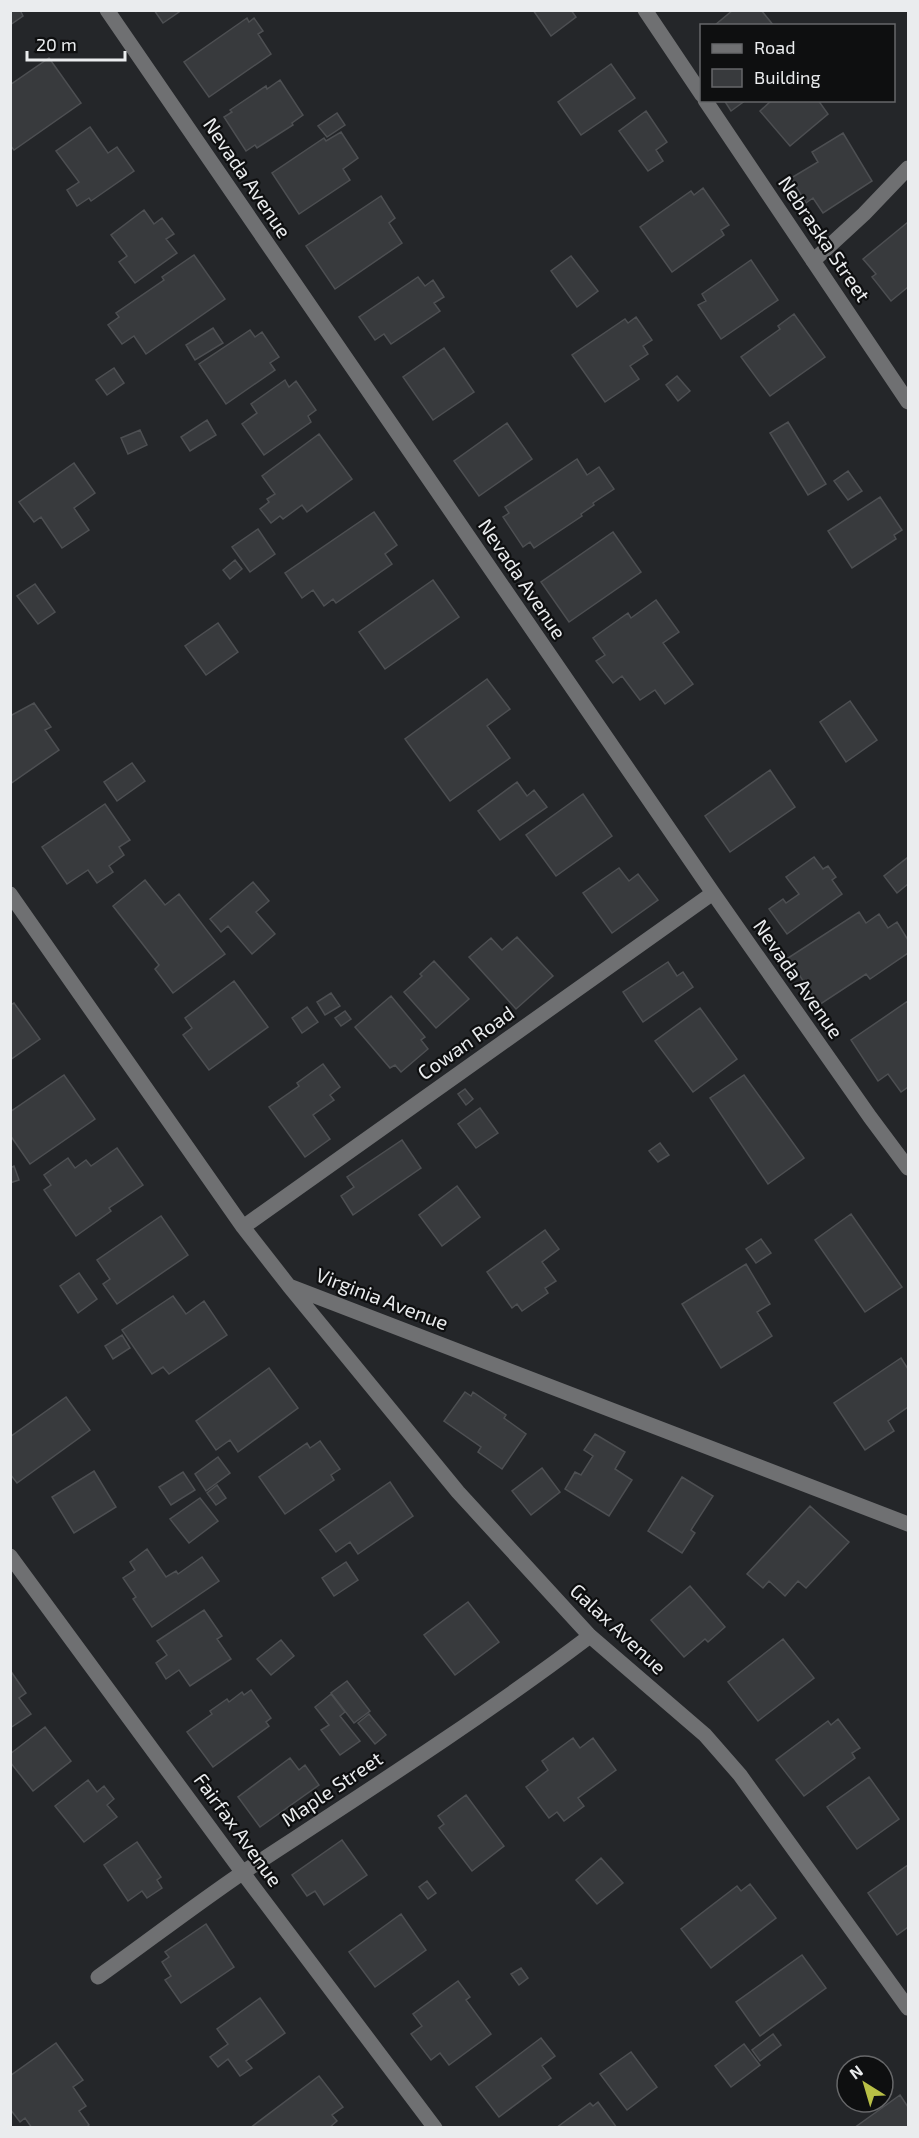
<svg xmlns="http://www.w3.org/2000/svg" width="919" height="2138" font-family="'Exo 2',sans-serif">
<rect width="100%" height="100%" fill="#242629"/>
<path fill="#383a3d" stroke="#4d4f52" stroke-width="1.5" d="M10 10H20L23 16 10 25Z
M154 10H182L163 23Z
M533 10H571L576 17 551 36Z
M733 10H761L774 26 715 25Z
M247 18 249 22 254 18 263 31 258 34 271 54 209 97 184 62Z
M49 58 81 103 14 150 10 145V85Z
M611 64 635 98 581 135 558 102Z
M280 80 303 115 292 123 293 125 257 148 255 145 246 151 224 117 232 112 230 110 266 86 267 89Z
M724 100H746L731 111Z
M772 100H818L828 114 790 146 760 111Z
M646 111 667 142 656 150 663 161 648 171 619 131Z
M337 113 345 125 327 137 318 126Z
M90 127 108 153 117 147 134 171 91 201 89 198 77 206 67 190 79 182 56 151Z
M341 132 358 158 343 169 350 180 299 214 272 173 324 138 326 141Z
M843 133 872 181 823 213 813 198 806 203 791 178 818 162 812 152Z
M703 188 729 225 721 230 724 235 672 272 640 227 691 191 694 195Z
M381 196 395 218 389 223 402 243 335 289 306 246Z
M144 210 154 224 162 218 174 234 166 239 177 253 135 283 119 262 127 256 111 235Z
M908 222V287L891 301 872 277 876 274 863 259Z
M194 255 225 299 146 354 134 336 122 344 108 325 119 317 116 313 164 280 162 277Z
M571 256 598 291 577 307 551 271Z
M751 260 778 300 721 339 698 305 706 301 702 294Z
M418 277 425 286 433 280 444 297 434 303 440 311 391 344 384 334 375 340 359 317Z
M794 314 825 357 770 396 741 357 780 329 778 326Z
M636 317 652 340 643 346 648 354 630 366 639 379 605 402 572 355 625 319 628 323Z
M213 328 223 343 195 360 186 345Z
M250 330 255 337 262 332 279 357 270 363 275 370 226 404 199 364Z
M444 348 474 392 433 420 403 377Z
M114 368 124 383 107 395 96 380Z
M677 376 690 391 678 401 666 385Z
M285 380 289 387 296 381 316 410 308 416 311 422 264 455 242 424 257 413 251 404Z
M207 420 216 435 190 451 181 437Z
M788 422 826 484 808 495 770 433Z
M507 423 532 459 479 496 454 461Z
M140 430 147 445 128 454 121 438Z
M319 434 352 479 307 512 302 505 283 519 280 516 271 523 260 509 269 502 267 499 275 494 262 476Z
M577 459 587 475 599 467 614 489 593 503 594 505 581 514 582 516 534 548 530 542 523 547 503 517 509 513 505 507Z
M74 463 95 493 74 508 89 530 62 548 41 517 34 522 19 502Z
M848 471 862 491 848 500 834 481Z
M880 497 902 530 894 535 896 539 852 568 828 531Z
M374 512 397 545 385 554 392 564 336 603 333 599 324 606 313 590 302 598 285 573Z
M258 529 275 554 250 572 232 547Z
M613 532 641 572 569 622 541 582Z
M235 560 242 569 230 579 223 570Z
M433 580 459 617 385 669 359 632Z
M35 584 55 612 38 624 17 596Z
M656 600 679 632 663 643 693 684 665 704 655 690 640 700 622 676 613 683 596 661 605 655 593 638 628 613 631 618Z
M218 623 238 652 206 675 185 646Z
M487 679 510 709 487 726 510 758 450 801 405 739Z
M850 701 877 740 846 762 820 722Z
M34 703 51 727 45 730 59 750 10 784V716Z
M132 763 145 781 117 801 104 782Z
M770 770 795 807 730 852 705 816Z
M517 782 527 796 534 790 547 807 500 840 478 811Z
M583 794 612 836 556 876 526 835Z
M105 804 130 840 119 847 124 855 109 866 113 872 97 883 88 870 67 884 42 847Z
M814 857 823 869 828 866 836 877 832 880 842 894 787 934 769 909 783 899 786 903 799 894 786 877Z
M907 858 908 860V884L897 893 884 876Z
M619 868 629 881 638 874 658 900 612 933 583 893Z
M145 880 165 905 179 894 225 954 173 993 155 969 159 965 113 906Z
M253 882 269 901 256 912 275 934 252 954 228 926 221 932 210 919Z
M859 912 866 923 879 914 888 928 897 922 908 940V953L870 979 866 974 819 1005 788 958Z
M517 937 553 976 516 1009 469 957 491 938 502 950Z
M434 961 469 999 436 1028 404 992 422 976 420 974Z
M668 962 677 976 683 972 693 987 643 1022 623 992Z
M234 981 268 1027 209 1070 183 1035 192 1028 185 1018Z
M331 993 340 1006 325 1015 317 1002Z
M391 996 425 1037 421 1040 428 1049 401 1072 395 1065 390 1068 355 1027Z
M908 1001V1087L901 1092 888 1074 878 1081 851 1040Z
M14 1003 40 1039 10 1060V1005Z
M307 1007 318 1022 302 1033 292 1018Z
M700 1008 737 1059 693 1092 655 1041Z
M345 1011 351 1019 341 1026 335 1018Z
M323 1064 340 1087 330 1095 334 1100 313 1115 330 1139 305 1157 269 1107 299 1086 297 1083Z
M64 1075 95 1119 30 1164 10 1135V1112Z
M744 1075 804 1158 768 1184 710 1098Z
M465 1089 473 1099 466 1105 458 1094Z
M480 1108 498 1133 476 1148 458 1124Z
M402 1140 421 1168 353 1215 341 1196 354 1187 347 1177Z
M660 1143 669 1155 658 1162 649 1151Z
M117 1148 143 1185 109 1208 111 1211 76 1236 44 1190 51 1185 44 1175 68 1158 75 1168 86 1160 91 1166Z
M14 1166 19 1180 10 1183V1168Z
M457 1186 480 1217 442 1246 419 1215Z
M851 1214 902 1287 865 1312 815 1240Z
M161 1216 188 1255 117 1304 103 1284 110 1279 97 1260Z
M545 1230 559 1249 542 1262 556 1281 545 1288 548 1293 522 1311 517 1304 512 1308 487 1272Z
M761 1239 771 1253 756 1263 746 1249Z
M746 1264 770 1304 757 1312 772 1336 721 1368 682 1304Z
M79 1273 97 1299 78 1313 60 1286Z
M173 1296 186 1314 204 1301 227 1335 169 1374 163 1367 152 1374 122 1330Z
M122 1335 130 1348 113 1359 105 1346Z
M901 1358 908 1369V1407L888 1421 894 1431 865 1450 834 1403Z
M269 1368 298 1408 238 1452 230 1440 216 1450 196 1421Z
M465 1392 471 1396 473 1392 506 1415 504 1418 526 1434 502 1469 478 1452 481 1447 444 1421Z
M66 1397 90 1430 17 1483 10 1474V1437Z
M595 1434 625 1452 615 1469 632 1480 609 1516 565 1489 575 1472 581 1475 593 1456 584 1450Z
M320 1441 340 1469 331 1475 334 1480 285 1514 259 1477 307 1443 310 1448Z
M218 1457 230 1473 206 1491 195 1474Z
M542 1468 560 1492 531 1515 512 1491Z
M94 1471 116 1507 74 1533 52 1497Z
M183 1472 195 1490 171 1505 159 1487Z
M682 1477 713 1496 691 1530 695 1533 682 1553 648 1531Z
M390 1482 413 1516 358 1554 350 1542 336 1552 320 1530Z
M217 1485 226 1498 216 1505 207 1493Z
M200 1498 218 1521 189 1543 170 1519Z
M810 1506 849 1542 806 1588 798 1581 785 1596 769 1581 763 1588 747 1574Z
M147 1549 166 1577 176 1571 178 1574 202 1557 219 1581 152 1627 133 1599 136 1597 123 1578 135 1570 130 1562Z
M346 1562 358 1580 334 1596 322 1578Z
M690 1586 725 1627 708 1642 705 1639 684 1657 651 1620Z
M468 1602 499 1642 455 1675 424 1635Z
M204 1610 222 1636 217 1639 231 1659 190 1686 179 1670 166 1679 156 1663 167 1655 157 1641Z
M783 1639 814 1678 758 1721 728 1682Z
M281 1640 294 1656 271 1675 257 1659Z
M10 1670 26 1693 19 1698 31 1714 10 1728Z
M347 1681 370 1711 354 1723 331 1693Z
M251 1690 271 1718 266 1722 269 1726 213 1767 187 1732 212 1714 210 1711 227 1699 229 1702 242 1692 244 1695Z
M331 1694 345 1712 340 1716 360 1741 340 1755 321 1730 329 1725 315 1707Z
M369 1714 386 1735 375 1744 358 1723Z
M838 1719 860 1748 852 1753 855 1758 804 1796 776 1760 828 1721 831 1725Z
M45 1727 71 1761 33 1791 10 1762V1754Z
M573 1738 580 1748 593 1738 616 1770 578 1798 584 1806 564 1821 557 1812 549 1818 526 1787 548 1770 542 1761Z
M290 1758 299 1770 305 1765 319 1785 260 1827 238 1797Z
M869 1777 899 1819 857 1849 827 1807Z
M88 1780 97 1792 104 1786 114 1799 107 1805 117 1817 84 1842 55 1806Z
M466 1795 504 1846 472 1871 439 1828 444 1824 438 1816Z
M342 1840 367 1875 324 1905 315 1891 307 1896 292 1875Z
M137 1842 161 1877 157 1880 162 1888 147 1898 142 1891 128 1901 104 1865Z
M601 1858 623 1883 597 1904 576 1880Z
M908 1865V1927L897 1935 868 1893Z
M427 1881 436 1893 428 1899 419 1887Z
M750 1884 776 1918 711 1968 681 1929 737 1886 741 1891Z
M401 1914 426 1950 375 1987 349 1952Z
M206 1924 234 1967 181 2003 165 1980 171 1976 162 1962 169 1957 165 1952Z
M802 1955 826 1988 760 2036 736 2002Z
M521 1968 528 1978 519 1985 511 1974Z
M458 1981 470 1997 466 2000 491 2034 449 2065 440 2053 431 2060 411 2034 422 2026 413 2014Z
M260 1998 285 2033 246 2061 252 2068 240 2076 228 2059 218 2067 210 2057 228 2044 217 2029Z
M773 2034 781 2045 760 2061 752 2050Z
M541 2038 555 2056 542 2066 551 2078 499 2117 476 2087Z
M56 2043 83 2080 73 2087 86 2106 79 2111 89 2125 86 2128H32L25 2118 20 2122 10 2109V2076Z
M744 2044 760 2065 731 2087 715 2066Z
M631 2052 657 2087 627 2110 600 2074Z
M319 2076 343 2107 332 2115 337 2121 329 2128H250Z
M900 2095 908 2107V2128H854Z
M598 2102 617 2128H556L590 2103 593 2106Z"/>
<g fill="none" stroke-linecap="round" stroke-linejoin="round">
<path stroke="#6f7072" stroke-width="15" d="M107 10 713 893 870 1117 908 1168
M645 10 702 95
M705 100 908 402
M813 261 864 214 908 168
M10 894 243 1227 289 1286 908 1524
M243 1227 713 893
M289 1286 458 1492 590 1636 705 1735 740 1775 908 2008
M10 1556 243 1873 435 2128
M98 1977C147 1942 195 1905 245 1871 361 1795 479 1720 590 1636"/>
</g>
<g text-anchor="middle" stroke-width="4.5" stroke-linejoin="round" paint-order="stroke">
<g font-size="20" fill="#eaecee" stroke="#0e0f10">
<text transform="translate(247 178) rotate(56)" y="7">Nevada Avenue</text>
<text transform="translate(824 239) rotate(56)" y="7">Nebraska Street</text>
<text transform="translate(522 579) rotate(56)" y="7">Nevada Avenue</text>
<text transform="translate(798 979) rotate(55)" y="7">Nevada Avenue</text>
<text transform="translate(466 1043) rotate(-35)" y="7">Cowan Road</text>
<text transform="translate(382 1299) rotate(21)" y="7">Virginia Avenue</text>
<text transform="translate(618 1629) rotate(43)" y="7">Galax Avenue</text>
<text transform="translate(332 1789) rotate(-34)" y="7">Maple Street</text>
<text transform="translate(238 1830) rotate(54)" y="7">Fairfax Avenue</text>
</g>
</g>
<rect width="919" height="2138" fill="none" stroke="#eaecee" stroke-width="24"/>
<rect x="700" y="24" width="195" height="78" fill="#0e0f10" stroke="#666769" stroke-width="1.5"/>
<rect x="712" y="44" width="30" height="9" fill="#6f7072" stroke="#666769" stroke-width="1.5"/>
<text x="754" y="54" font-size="18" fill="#eaecee">Road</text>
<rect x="712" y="69" width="30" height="18" fill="#383a3d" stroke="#666769" stroke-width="1.5"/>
<text x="754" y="84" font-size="18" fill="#eaecee">Building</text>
<g transform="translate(865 2084) rotate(323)"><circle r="28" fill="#0e0f10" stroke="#666769" stroke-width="1.5"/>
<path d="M0-4.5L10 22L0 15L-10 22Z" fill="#b9c046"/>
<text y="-9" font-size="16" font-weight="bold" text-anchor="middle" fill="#eaecee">N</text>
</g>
<path d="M27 51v9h98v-9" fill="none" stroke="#eaecee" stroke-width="3"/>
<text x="36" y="51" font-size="18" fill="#eaecee" stroke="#0e0f10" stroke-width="4.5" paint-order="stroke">20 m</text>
</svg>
